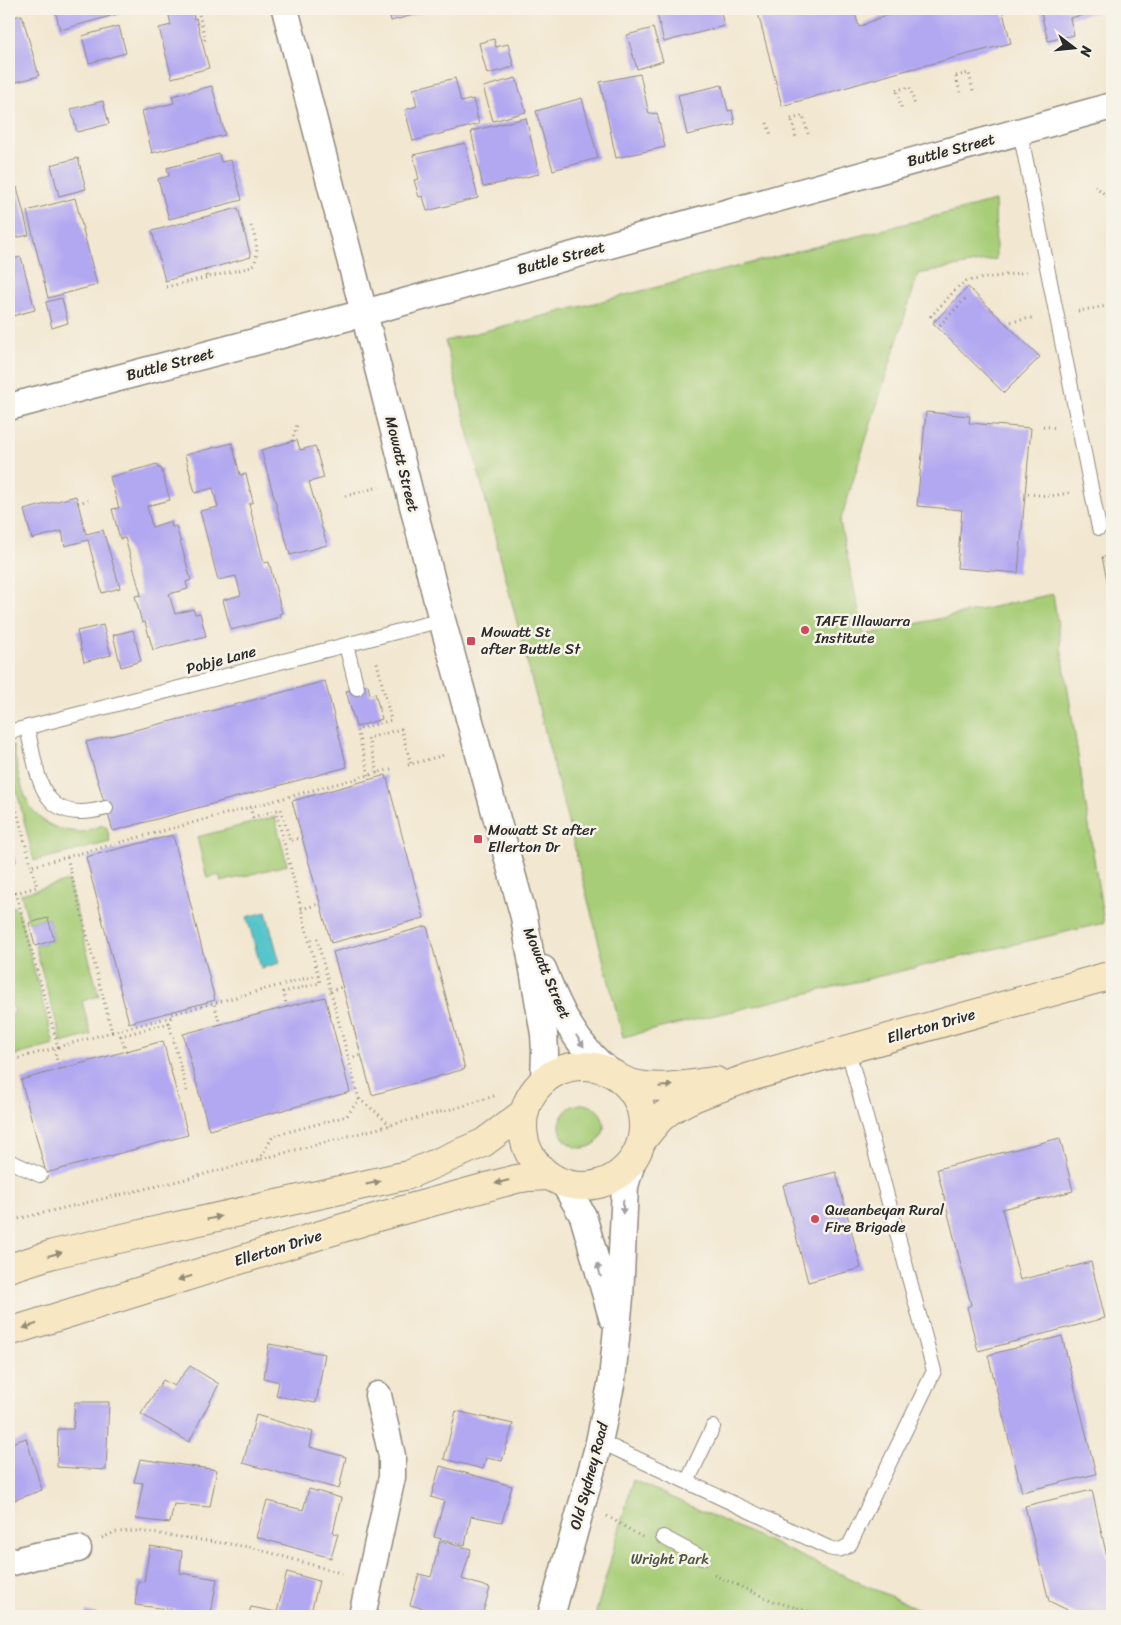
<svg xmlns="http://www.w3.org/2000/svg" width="1121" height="1625" font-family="Sriracha,sans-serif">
<rect width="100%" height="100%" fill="#f7f3e8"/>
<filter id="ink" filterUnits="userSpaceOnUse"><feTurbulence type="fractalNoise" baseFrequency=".02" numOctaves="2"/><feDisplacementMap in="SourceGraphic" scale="10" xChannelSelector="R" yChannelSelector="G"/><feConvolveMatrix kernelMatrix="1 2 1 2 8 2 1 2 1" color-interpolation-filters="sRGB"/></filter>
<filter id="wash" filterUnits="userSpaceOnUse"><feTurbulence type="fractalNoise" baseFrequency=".0096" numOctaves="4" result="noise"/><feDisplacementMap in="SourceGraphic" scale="20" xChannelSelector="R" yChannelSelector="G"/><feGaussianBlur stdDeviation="1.12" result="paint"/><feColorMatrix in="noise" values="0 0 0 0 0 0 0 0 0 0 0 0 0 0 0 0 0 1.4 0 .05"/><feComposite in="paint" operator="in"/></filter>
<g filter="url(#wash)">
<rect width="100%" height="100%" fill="#f2e7d0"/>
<path fill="#a8cd78" stroke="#6a7c52" d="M995 201 996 259 918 274 840 522 864 635 1053 594 1104 923 623 1037 445 341Z
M9 746H13C19 778 23 819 61 829 67 830 74 832 80 832 88 831 96 827 103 825L107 828 110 842 34 861 9 759Z
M275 817 287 865 221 882 219 875 207 878 197 837Z
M68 881 99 996 82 1001 91 1035 62 1043 35 946 54 940 48 918 29 923 21 894Z
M9 905 18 909 54 1045 9 1057V1023L15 1009 9 1005Z
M560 1126a22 22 0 1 1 44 0a22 22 0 1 1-44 0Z
M633 1480 934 1616H595Z"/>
<path fill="#57c4cb" stroke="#41787b" d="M266 912 280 963 261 968 247 917Z"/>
<g id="blocks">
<path fill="#b2a8f1" d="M55 9H136L60 30Z
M178 9H192L194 19 196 18 209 68 172 78 159 28 171 25 168 11Z
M388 9H436L391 21Z
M661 9H720L724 26 664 42 656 10Z
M757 9H849L850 11 854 10 859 27 881 17 907 10V9H1002L1011 43 896 73 782 106Z
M1040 9H1096L1097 12 1070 18 1074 35 1048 41Z
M22 15 39 76 9 84V18Z
M119 26 126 53 89 63 82 36Z
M653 28 663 61 637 69 627 35Z
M494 39 496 47 508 44 514 67 487 74 479 43Z
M640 74 649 114 657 113 665 147 616 158 600 82Z
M455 78 461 102 473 99 479 124 413 141 405 110 417 106 413 89Z
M516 78 526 112 493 121 483 87Z
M722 85 728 111 732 110 735 124 687 135 678 95Z
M212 86 225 135 152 153 142 111 174 103 172 96Z
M582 98 598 158 553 170 536 111Z
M103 101 109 124 77 132 71 109Z
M526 118 539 174 483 187 471 131Z
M465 143 478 198 427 211 423 196 419 197 414 180 419 179 413 155Z
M219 154 221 162 231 160 242 200 169 219 158 179 169 176 167 168Z
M78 158 86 189 59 196 51 165Z
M17 187 29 235 9 239V189Z
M75 198 97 285 48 298 27 211Z
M238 208 251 257 165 281 152 231Z
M21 257 35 310 9 317V260Z
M968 287 1040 357 1004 393 933 323Z
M62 298 68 323 52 328 46 302Z
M926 412 970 416 969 423 1031 428 1018 573 957 568 962 510 917 506Z
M297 440 300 450 315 446 324 478 309 482 327 545 290 555 261 450Z
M232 443 240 475 246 474 253 502 249 504 264 563 269 562 282 613 279 614 280 617 231 630 223 600 241 595 236 576 218 580 200 511 218 507 213 488 195 493 185 455Z
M157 464 158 468H161L170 500 147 506 152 527 171 521 172 527 176 526 191 580 186 582 188 589 169 594 175 614 193 609 195 614 200 613 206 636 153 650 145 622 142 623 135 596 141 595 125 538 120 539 112 509 119 508 110 477Z
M76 496 86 534 103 530 120 588 102 593 88 540 65 546 62 531 32 539 24 510Z
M1112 555V588L1109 589 1102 557Z
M103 625 111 655 84 662 77 631Z
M133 630 141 661 121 667 113 635Z
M325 681 347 767 113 831 86 742 200 714Z
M368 685 370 695 375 693 382 719 356 727 346 691Z
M386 775 424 918 331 943 292 801Z
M173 835 215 1000 129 1023 86 857Z
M9 838 16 862 9 864Z
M48 918 54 940 35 946 29 923Z
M427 926 465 1069 372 1095 333 952Z
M325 997 350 1092 209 1130 183 1034Z
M163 1041 188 1135 46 1173 21 1080Z
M1060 1138 1073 1191 1002 1209 1020 1280 1091 1262 1105 1318 978 1351 967 1307 971 1305 937 1169Z
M836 1172 861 1268 808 1282 783 1185Z
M1062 1336 1096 1474 1022 1492 988 1355Z
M269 1344 325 1354 316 1403 276 1396 279 1382 264 1378Z
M190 1366 219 1384 189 1442 141 1414 163 1380 174 1386Z
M75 1402H109L106 1470 57 1467 58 1429H73Z
M456 1411 513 1424 502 1461 486 1458 483 1469 444 1459Z
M256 1415 313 1432 310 1447 346 1457 339 1489 243 1463Z
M26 1438 42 1490 9 1502V1444Z
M140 1459 217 1470 210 1507 174 1504 170 1523 136 1519 143 1483 134 1482Z
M440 1466 512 1486 502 1522 471 1516 465 1545 434 1537 444 1501 431 1497Z
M309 1489 341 1498 333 1533 338 1534 331 1558 256 1537 267 1501 303 1510Z
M1092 1490 1107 1557 1112 1559V1616H1080L1049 1601 1025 1506Z
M440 1541 471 1549 462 1579 490 1588 482 1616H452L410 1605 419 1574 431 1577Z
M150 1546 182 1551 180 1573 217 1579 211 1614 135 1605 138 1581 144 1582Z
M287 1572 319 1581 310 1616H248L251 1607 277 1612Z
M86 1611 104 1616H85Z"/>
</g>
</g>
<g filter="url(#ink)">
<use href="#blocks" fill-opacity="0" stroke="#8e897e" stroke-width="1"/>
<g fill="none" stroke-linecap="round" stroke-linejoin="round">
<defs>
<path id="service" d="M1020 131 1099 528
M346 645 357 688
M27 728C39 777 39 827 106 808
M9 732 442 620
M9 1161 40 1175
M599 1441 829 1548C838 1551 843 1550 850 1544L934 1371 848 1050
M687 1482 713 1427
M663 1537 702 1558"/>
<path id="minor" d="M285 9 364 313 442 620 524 917 544 1034 545 1052 544 1080
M9 407 364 313 1112 106
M543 969C558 1008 576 1047 610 1072
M564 1183 583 1216 612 1317
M9 1563 35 1556 78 1549
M362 1616 392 1477V1456L378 1395
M551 1616 598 1447 612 1380 620 1297 625 1186 633 1159"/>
<path id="secondary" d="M523 1126a60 60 0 1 1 120 0a60 60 0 1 1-120 0Z
M619 1078C647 1094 686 1084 716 1081
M641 1142C648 1133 655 1123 664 1115 688 1096 722 1088 750 1077L1112 975
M9 1268 53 1254 109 1241 408 1175 483 1143 525 1112
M9 1332 381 1216 516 1179 529 1177 550 1176"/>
</defs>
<use href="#service" stroke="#8e897e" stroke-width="16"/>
<use href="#minor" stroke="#8e897e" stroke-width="29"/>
<use href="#secondary" stroke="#8e897e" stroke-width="30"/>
<path stroke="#8e897e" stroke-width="3" stroke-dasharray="1 4" stroke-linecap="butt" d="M198 10 205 39 203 44
M956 76 969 73 973 91
M956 77 961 95
M896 90 910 87 915 106
M897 92 902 110
M791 119 803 116 808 134
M792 121 796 137
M767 123 771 135
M1095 186 1108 197 1112 204
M205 270 207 278
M166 287 252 267C262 253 254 236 250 222
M1078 311 1112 305
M935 320 931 316 960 285 966 281 1027 272
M940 325 967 297
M1007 325 1011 322 1035 317
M1043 426 1057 428
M292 441 297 425
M1028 494 1050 496 1069 493
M345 496 379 487
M78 503 88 500
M408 765 444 755
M378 773 368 738 401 729 411 764
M369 775 357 730 391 720 376 659
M9 782 37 887 16 893 58 1047 9 1061
M250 807 253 817 281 809 290 841 302 837
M33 866 395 768
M9 895 16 893
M301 909 320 904
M330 991 342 987
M287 1007 283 992 320 983 318 975
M9 1008 11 1009 9 1014
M220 1025 214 1003 318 975 276 811
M112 1032 171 1017
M58 1047 112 1032 67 857
M54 1049 59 1069
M126 1051 121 1036 169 1023
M349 1058 361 1055
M187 1091 169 1023 172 1014 214 1003
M359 1099 376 1112 390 1125
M259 1160 273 1136 347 1116 359 1099 317 939 309 940
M9 1221 182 1180 463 1106 497 1095
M607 1516 642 1537
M102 1538 115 1532 138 1531 250 1547 344 1574
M714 1575 773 1601 824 1616"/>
<use href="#service" stroke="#fff" stroke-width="14"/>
<use href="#minor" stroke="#fff" stroke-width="26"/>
<use href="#secondary" stroke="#f7e8c3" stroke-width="28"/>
</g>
<defs><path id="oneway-solid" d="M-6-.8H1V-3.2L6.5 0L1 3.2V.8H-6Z" transform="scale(1.25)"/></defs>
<g fill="#a0a0a0">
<use href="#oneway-solid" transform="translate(580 1041) rotate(56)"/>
<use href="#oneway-solid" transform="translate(623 1207) rotate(92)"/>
<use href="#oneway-solid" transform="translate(599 1270) rotate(-105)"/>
</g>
<g fill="#918a77">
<use href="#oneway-solid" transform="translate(666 1086) rotate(-5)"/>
<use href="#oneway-solid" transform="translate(502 1182) rotate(165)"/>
<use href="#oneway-solid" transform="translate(373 1183) rotate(-12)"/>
<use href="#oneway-solid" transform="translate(214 1218) rotate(-12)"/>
<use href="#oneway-solid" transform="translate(55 1254) rotate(-15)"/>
<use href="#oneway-solid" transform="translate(185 1278) rotate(163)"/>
<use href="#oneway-solid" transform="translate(30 1326) rotate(163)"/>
</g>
</g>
<g fill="#d1495b" stroke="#f7f3e8" stroke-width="2">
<circle cx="805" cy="630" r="5"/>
<rect x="466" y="636" width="10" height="10" rx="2.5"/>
<rect x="473" y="834" width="10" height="10" rx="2.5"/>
<circle cx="815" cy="1219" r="5"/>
</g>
<g text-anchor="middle" stroke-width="5" stroke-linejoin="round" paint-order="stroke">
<g font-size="15" fill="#2b2b2b" stroke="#f7f3e8">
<text transform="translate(951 150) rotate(-15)" y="5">Buttle Street</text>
<text transform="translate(561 258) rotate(-15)" y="5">Buttle Street</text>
<text transform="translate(170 364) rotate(-15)" y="5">Buttle Street</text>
<text transform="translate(402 464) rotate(76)" y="5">Mowatt Street</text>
<text transform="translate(221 660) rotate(-15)" y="5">Pobje Lane</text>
<text transform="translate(547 973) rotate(67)" y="5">Mowatt Street</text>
<text transform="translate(931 1026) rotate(-16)" y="5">Ellerton Drive</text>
<text transform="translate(278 1248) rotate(-17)" y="5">Ellerton Drive</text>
<text transform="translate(589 1476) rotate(-75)" y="5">Old Sydney Road</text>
</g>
<g font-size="15" fill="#2b2b2b" stroke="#f7f3e8" text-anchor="start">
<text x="815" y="626">TAFE Illawarra<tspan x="815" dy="17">Institute</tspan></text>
<text x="481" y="637">Mowatt St<tspan x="481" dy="17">after Buttle St</tspan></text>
<text x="488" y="835">Mowatt St after<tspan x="488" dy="17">Ellerton Dr</tspan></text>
<text x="825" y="1215">Queanbeyan Rural<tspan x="825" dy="17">Fire Brigade</tspan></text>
</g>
<g font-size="15" fill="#4a543e" stroke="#f7f3e8">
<text x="670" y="1564">Wright Park</text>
</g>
</g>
<rect width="1121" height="1625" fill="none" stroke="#f7f3e8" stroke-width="30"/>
<g transform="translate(1074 48) rotate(106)" stroke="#f7f3e8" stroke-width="4" paint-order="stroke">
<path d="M0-4L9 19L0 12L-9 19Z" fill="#2b2b2b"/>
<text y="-8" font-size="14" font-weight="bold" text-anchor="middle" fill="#2b2b2b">N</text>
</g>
</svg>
